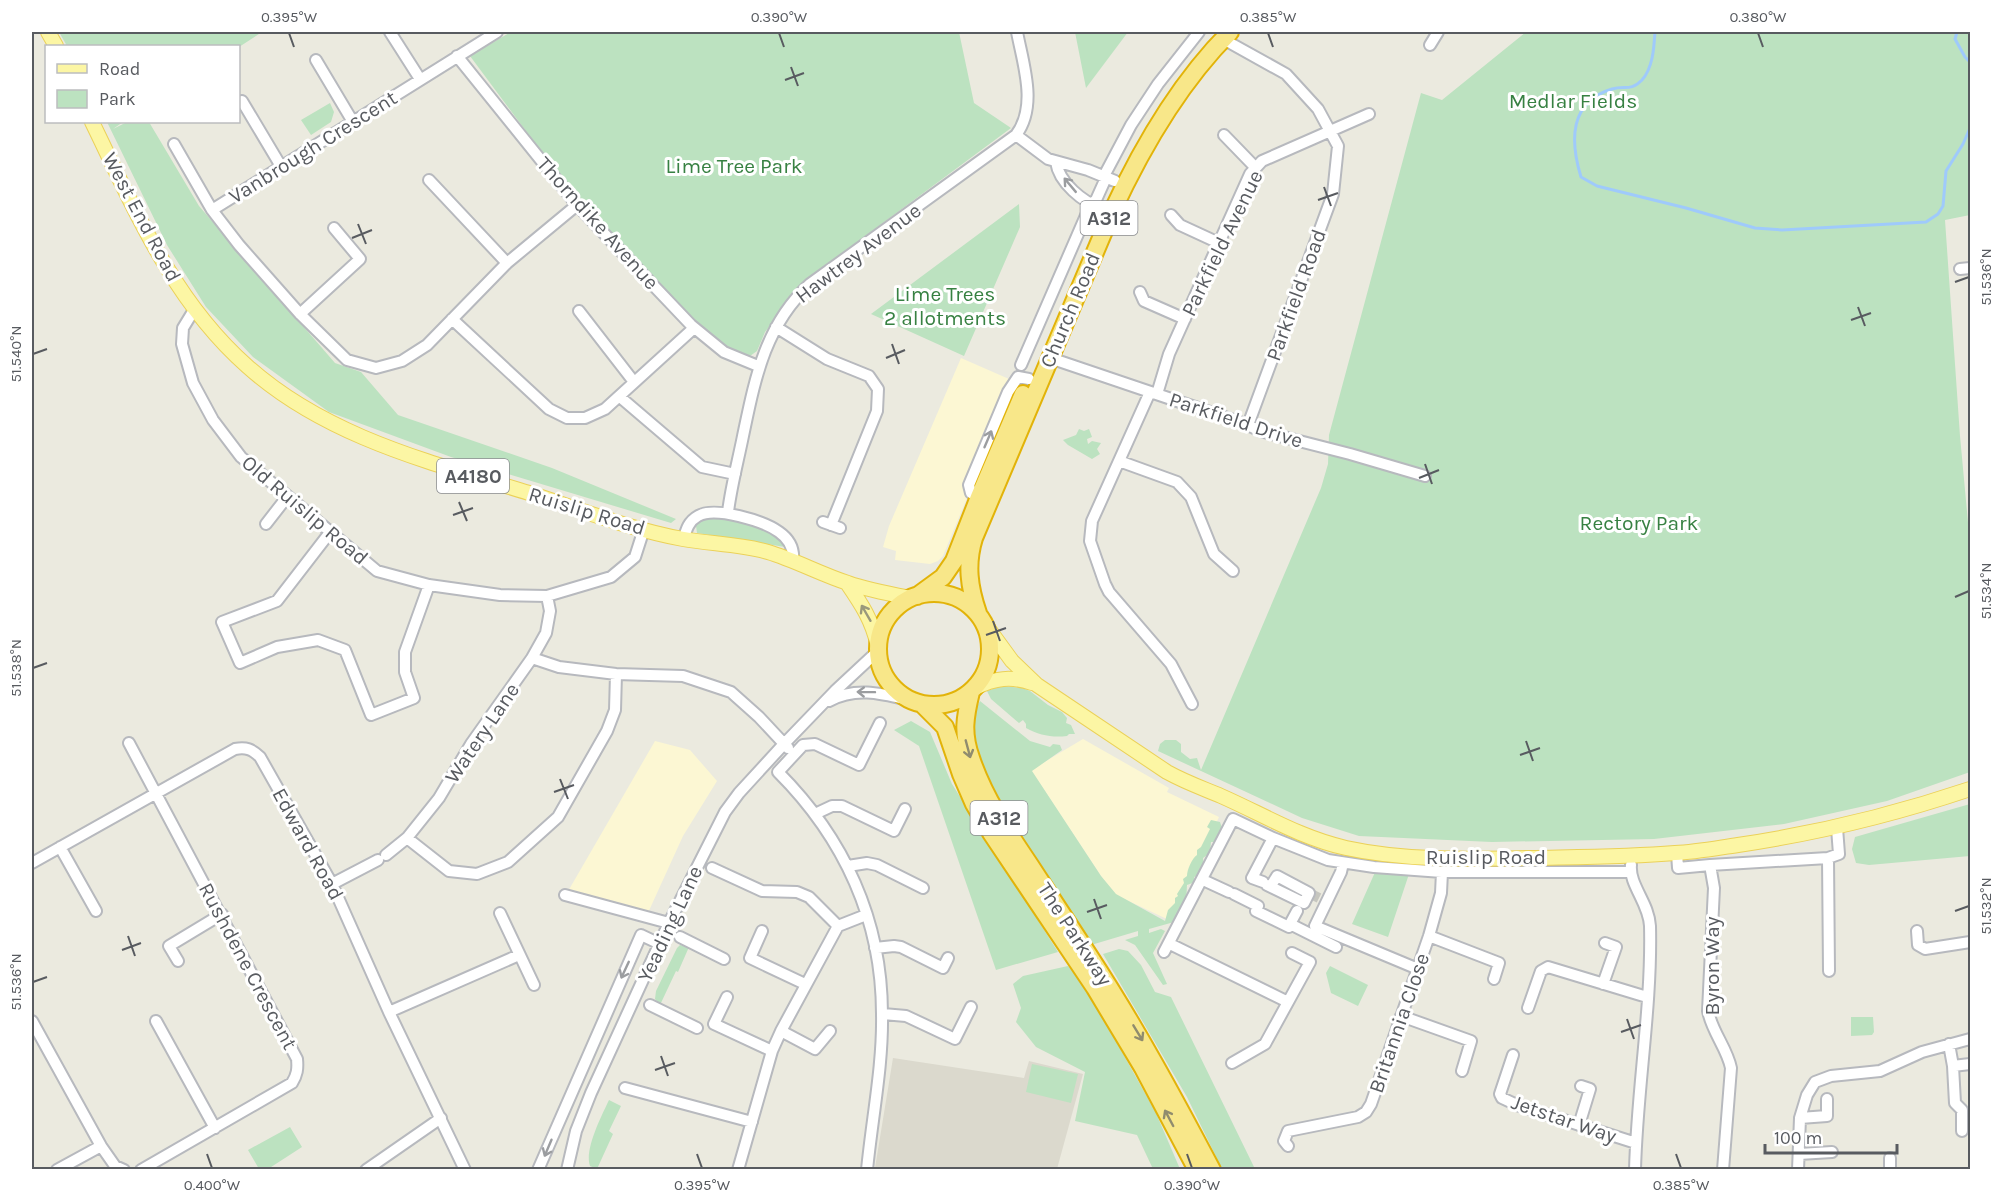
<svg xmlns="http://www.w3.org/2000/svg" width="2002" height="1201" font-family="Karla,sans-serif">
<rect width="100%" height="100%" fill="#ebeadf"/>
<path fill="#fcf7d3" d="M961 358 1009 379 964 479 967 498 943 556 938 561 930 564 895 560 896 551 883 547 889 526Z
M1083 739 1169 788 1167 792 1219 817 1171 921 1116 895 1101 876 1031 770Z
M655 741 690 750 717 781 683 836 647 915 567 893Z"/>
<path fill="#dbd9cd" d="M893 1058 1024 1078 1029 1061 1083 1074 1057 1169 910 1170 875 1168Z"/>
<path fill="#bce2c0" d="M59 32H262L239 47 67 46Z
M511 32H959L974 103 1011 128 806 280 765 332 757 351 750 356H740L697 325 572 193 470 56Z
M1075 32H1128L1086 88Z
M1526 32H1970V215L1945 220 1960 436 1970 544V772L1887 801 1784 824 1654 839 1492 842 1359 836 1302 818 1158 751 1160 744 1165 740H1176L1181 744V752L1190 759 1197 758 1201 770 1321 488 1328 464 1329 435 1421 93 1442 100Z
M330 103 334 112 331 122 311 135 301 120Z
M107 122H123L113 129 127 122H149L199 206 335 363 361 372 398 415 552 468 676 519 671 523 451 457 329 412 253 357 206 307 167 245Z
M1019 204 1020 227 964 356 871 314Z
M1079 429 1084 431 1089 429 1092 437 1087 439 1088 444 1092 441 1101 443 1097 449 1100 454 1092 459 1068 445 1063 440 1076 435Z
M708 517 731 518 777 534 785 547 697 533 696 526 699 521Z
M1001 686 1022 688 1030 691 1048 705 1062 712 1067 718 1066 723 1071 725 1075 734H1069L1067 736C1052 738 1039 735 1026 728V724L1023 720 1019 723 991 699 987 691Z
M980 701 1030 741 1050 747 1053 744 1060 745 1062 750 1032 771 1101 876 1116 894 1165 921 1168 910 1175 903V898L1178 896 1177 894 1184 883 1183 879 1187 876C1187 870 1192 858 1197 855V850L1201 847 1210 829 1207 827 1211 820 1220 822 1222 828 1215 842H1211L1210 853 1203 858 1204 867 1201 869 1200 875 1194 877 1195 882 1187 885 1186 904 1180 907V912L1175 918 1174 922 1149 929V933L1161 929 1165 931 1153 953 1167 984 1163 985 1135 945 1125 940 1138 936V931L1091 945 1007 826 973 751 970 719Z
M911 721 930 732 952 784 1058 952 996 970 919 746 894 730Z
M1970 804V856L1869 865 1856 863 1852 849 1855 837Z
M1376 870 1409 874 1388 937 1352 924Z
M680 945 689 947 678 972 676 971 660 1005 655 999 656 991 677 948Z
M1119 949 1128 951 1141 965 1155 992 1171 997 1255 1169H1222L1187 1097 1103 954Z
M1068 966 1087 989 1156 1113 1180 1169H1153L1137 1135 1075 1121 1085 1072 1036 1047 1016 1022 1021 1008 1013 984 1023 976Z
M1330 966 1368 985 1358 1006 1331 993 1326 973Z
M1851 1017H1873L1874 1032 1872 1035 1851 1036Z
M1032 1064 1078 1074 1071 1103 1026 1092Z
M609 1100 621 1106 609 1131 613 1134 597 1169 590 1166C584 1150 602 1115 609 1100Z
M290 1127 302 1147 268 1169H259L248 1150Z"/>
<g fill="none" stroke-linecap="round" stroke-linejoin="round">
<path stroke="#9fcafb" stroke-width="3" d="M1655 32C1654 47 1653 68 1642 80 1630 92 1625 85 1612 89 1569 102 1570 141 1581 177L1597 186 1686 208 1755 228 1782 230 1926 222 1938 214 1943 206 1946 171 1963 144 1970 128
M1957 32 1955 39 1965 57 1970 62"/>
<path stroke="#c6c6bf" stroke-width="10" stroke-dasharray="10 5" stroke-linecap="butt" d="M1311 894 1319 898"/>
<defs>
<path id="minor" d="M390 32 420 79
M497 32 212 210 239 245 300 314 347 360 376 368 402 361 427 345 507 263 577 205
M1223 39 1286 74 1318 109 1338 146 1333 194 1248 425
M1430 45 1438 32
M457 56 577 205 691 325 724 352 758 366
M316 60 353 122
M242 101 282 168
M1016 135 1048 159 1088 170 1115 181
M1224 135 1255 167
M174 144 212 210
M1056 162C1059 183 1083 202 1102 209
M429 180 507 263
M1171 215 1180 225 1219 243
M1960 269 1970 268
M1140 292 1144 301 1185 319
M194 310 183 328 182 344 193 383 213 420 241 457 377 571 429 585 500 595 547 596 611 577 635 557 644 529
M579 311 634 382
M300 314 360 259 334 228
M452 319 549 409 567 418H585L605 409 694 328
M776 327 827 359 869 376 878 389 877 411 831 525
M1050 358 1248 425 1260 431 1350 454 1425 476
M1021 365 1091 204 1096 200 1105 180 1104 176 1131 125 1158 84 1199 32
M1150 392 1092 521 1090 541 1105 584 1109 592 1171 664 1192 704
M1157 394 1169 354 1250 174 1262 161 1369 114
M620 397 702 467 735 474
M1119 461 1177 482 1191 497 1214 554 1233 571
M979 497 971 493 969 485 1008 392 1018 377 1029 379
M728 512C731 487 738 461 743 436 755 379 765 325 810 284L1016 135C1038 106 1023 64 1017 32
M823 522 840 528
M266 524 287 497
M331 531 277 601 222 622 240 663 277 647 318 640 345 650 371 715 414 698 405 672V652L429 585
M684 539C686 529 689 521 698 516 715 506 764 521 779 532 789 539 794 549 793 560
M532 658 559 667 616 674 683 676 731 692 759 717 788 748
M829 701C857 686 883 694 913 701
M129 743 297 1059C298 1069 297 1075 292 1083L141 1170
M815 814 832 806H842L894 831 905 809
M407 838 449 871 477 874 508 862 558 817 607 731 615 710 616 674
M60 847 96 911
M1677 853 1678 868 1710 865 1714 888 1708 1011C1712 1032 1727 1048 1731 1068L1723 1170
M386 855 407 838 439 798 471 744 532 658 546 633 550 611 547 596
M1828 858 1829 971
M32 863 235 749C246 747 252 749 260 757L332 884 389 1012 465 1170
M1343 863 1341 872 1315 926 1418 969
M1631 865C1629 885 1649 903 1650 926 1652 1007 1637 1088 1635 1170
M1710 865 1828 858 1839 854 1837 828
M848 866 867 863 877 865 923 888
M712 868 762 891 797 892 809 897 838 926
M1203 880 1229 892
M1263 882 1252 878 1273 838
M332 884 378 860
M1267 885 1304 903 1309 893 1277 876 1271 886
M1234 894 1258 906 1256 911 1289 927 1290 924 1336 947
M565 895 669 923
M500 913 534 985
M1290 924 1297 911
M762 931 750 958 805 984
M1917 931 1918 945 1925 949 1970 942
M1429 936 1499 963 1494 979
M680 937 724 959
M1170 944 1288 1002
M875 948 894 946 901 947 943 968 948 958
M1164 952 1233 819 1273 838 1328 860 1374 867 1442 872H1630
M178 961 169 946 222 914
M1603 984 1616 947 1605 943
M727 997 714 1024 772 1051
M650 1005 697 1028
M1528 1008 1541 971 1548 967 1647 997
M389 1012 519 955
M883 1014 906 1016 955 1039 971 1007
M1401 1016 1471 1041 1462 1071
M32 1021 101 1146 115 1166 124 1170
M156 1021 215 1128
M781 1031 815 1049 830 1031
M1949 1044 1953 1066 1955 1103 1962 1110V1131
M1513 1055 1500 1094 1502 1098 1517 1105 1636 1143
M1232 1063 1265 1044 1310 962 1292 953
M1953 1066 1970 1064
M625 1088 752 1122
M1800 1118 1827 1116V1099
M1579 1125 1590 1089 1581 1086
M1288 1146 1284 1141 1288 1131 1358 1117 1366 1112 1371 1104 1429 936 1441 893 1442 872
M1799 1154 1832 1152
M1890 1158V1170
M57 1170 101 1146
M366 1170 441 1118
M538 1170 641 935 660 944
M567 1170 576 1131 591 1093 669 923 725 812 739 793 783 745 835 691 878 651
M738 1170 772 1051 781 1031 838 926 866 915
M867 1170C872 1118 883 1066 882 1014 882 920 844 838 778 772L803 745 815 744 859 765 880 723
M1798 1170 1800 1118 1807 1095 1815 1082 1831 1076 1880 1071 1922 1052 1970 1039"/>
<path id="major" d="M48 32 56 46
M92 122C134 208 173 301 247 366 326 437 430 462 529 493 578 509 633 530 683 539 711 544 740 544 768 552 795 560 820 574 848 583 868 590 890 594 911 598
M847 583C862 605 872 620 878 646
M985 624 1012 661 1037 685 1167 772C1185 782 1202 788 1221 796 1262 814 1301 838 1346 848 1406 861 1469 859 1530 858 1579 857 1627 857 1675 853 1696 852 1717 848 1738 845 1819 833 1893 815 1970 789
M975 688C995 678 1011 676 1032 683"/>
<path id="highway" d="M878 649a56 56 0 1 1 112 0a56 56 0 1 1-112 0Z
M917 596 943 577 954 561 979 497 1023 394
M978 613C969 587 966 564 974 538L1112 212C1142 147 1179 83 1230 32
M971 692C965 717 962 733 971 758 984 797 1007 831 1030 865 1050 896 1070 926 1090 957 1135 1026 1173 1096 1212 1170
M922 704 945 727 961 774 974 804 991 833 1095 988 1143 1068 1197 1170"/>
</defs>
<use href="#minor" stroke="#b7b9be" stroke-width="14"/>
<use href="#major" stroke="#ebd158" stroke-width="16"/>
<use href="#highway" stroke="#e2b309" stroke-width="20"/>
<use href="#minor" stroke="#fff" stroke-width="10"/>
<use href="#major" stroke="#fcf6a4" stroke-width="14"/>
<use href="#highway" stroke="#f8e789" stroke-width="16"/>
</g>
<defs><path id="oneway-shaft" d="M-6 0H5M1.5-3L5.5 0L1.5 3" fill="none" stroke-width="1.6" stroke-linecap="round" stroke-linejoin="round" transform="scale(1.5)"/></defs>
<g stroke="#9b9da0">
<use href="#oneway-shaft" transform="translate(1070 185) rotate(-130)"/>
<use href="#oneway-shaft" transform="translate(988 439) rotate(-67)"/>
<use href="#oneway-shaft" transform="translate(866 692) rotate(-179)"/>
<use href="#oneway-shaft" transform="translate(625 970) rotate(115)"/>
<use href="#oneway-shaft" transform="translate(548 1148) rotate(113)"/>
</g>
<use stroke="#9a997b" href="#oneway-shaft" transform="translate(866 613) rotate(-120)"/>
<g stroke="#908c6e">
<use href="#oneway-shaft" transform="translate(968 749) rotate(75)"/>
<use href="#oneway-shaft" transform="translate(1138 1033) rotate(59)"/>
<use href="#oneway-shaft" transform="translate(1169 1118) rotate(-118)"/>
</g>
<path fill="none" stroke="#585b60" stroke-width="2" d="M289 33 294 47M779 33 784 47M1268 33 1273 47M1758 33 1763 47M791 67 798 86M785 80 804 73M1324 187 1331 206M1318 200 1338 193M358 224 366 244M352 238 372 230M1955 282 1969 277M1858 307 1865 326M1851 320 1871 313M892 344 899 364M33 354 47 349M886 358 905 350M1425 464 1432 484M1419 478 1439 470M459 502 467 521M453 515 473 508M1955 597 1969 591M993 621 1000 641M986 635 1006 628M33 668 47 663M1526 741 1533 761M1520 755 1540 748M560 779 568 799M554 792 574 785M1094 899 1101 919M1955 911 1969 906M1087 912 1107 905M128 936 135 956M122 950 141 943M33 982 47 977M1627 1019 1634 1039M1621 1032 1641 1025M661 1056 668 1076M655 1070 675 1063M207 1154 212 1168M697 1154 702 1168M1187 1154 1192 1168M1676 1154 1681 1168"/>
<g text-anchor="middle" stroke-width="6" stroke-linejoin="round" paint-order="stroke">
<g fill="#fff" stroke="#8a8c90" stroke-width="1.5">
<rect x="1080.5" y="201" width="57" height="34" rx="4.5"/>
<rect x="437" y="459" width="72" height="34" rx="4.5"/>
<rect x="970.5" y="801" width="57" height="34" rx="4.5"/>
</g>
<g font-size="20" font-weight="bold" fill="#585b60">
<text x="1109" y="225">A312</text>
<text x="473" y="483">A4180</text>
<text x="999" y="825">A312</text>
</g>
<g font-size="21" fill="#378142" stroke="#fff">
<text x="1573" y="108">Medlar Fields</text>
<text x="734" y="173">Lime Tree Park</text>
<text x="945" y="301">Lime Trees<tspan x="945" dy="24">2 allotments</tspan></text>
<text x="1639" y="530">Rectory Park</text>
</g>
<g font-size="21" fill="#585b60" stroke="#fff">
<text transform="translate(313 147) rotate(-32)" y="7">Vanbrough Crescent</text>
<text transform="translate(142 217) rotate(62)" y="7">West End Road</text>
<text transform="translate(598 223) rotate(48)" y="7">Thorndike Avenue</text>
<text transform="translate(1222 243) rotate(-64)" y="7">Parkfield Avenue</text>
<text transform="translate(858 253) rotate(-37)" y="7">Hawtrey Avenue</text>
<text transform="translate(1296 295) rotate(-70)" y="7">Parkfield Road</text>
<text transform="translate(1070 310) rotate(-67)" y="7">Church Road</text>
<text transform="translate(1236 420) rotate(18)" y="7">Parkfield Drive</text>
<text transform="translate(305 510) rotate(40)" y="7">Old Ruislip Road</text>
<text transform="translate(587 511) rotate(17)" y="7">Ruislip Road</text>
<text transform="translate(482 733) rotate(-56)" y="7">Watery Lane</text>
<text transform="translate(308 844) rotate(61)" y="7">Edward Road</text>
<text x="1486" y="864">Ruislip Road</text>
<text transform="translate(670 924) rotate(-65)" y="7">Yeading Lane</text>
<text transform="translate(1075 934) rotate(57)" y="7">The Parkway</text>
<text transform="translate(248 966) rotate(62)" y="7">Rushdene Crescent</text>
<text transform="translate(1712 966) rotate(-90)" y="7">Byron Way</text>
<text transform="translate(1399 1023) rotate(-71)" y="7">Britannia Close</text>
<text transform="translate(1564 1119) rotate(19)" y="7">Jetstar Way</text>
</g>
</g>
<rect width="2002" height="1201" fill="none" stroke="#ffffff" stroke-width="66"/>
<rect x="45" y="45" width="195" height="78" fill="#ffffff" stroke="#bcbdbf" stroke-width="1.5"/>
<rect x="57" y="64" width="30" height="9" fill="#fcf6a4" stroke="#bcbdbf" stroke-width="1.5"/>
<text x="99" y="75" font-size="18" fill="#585b60">Road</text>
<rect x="57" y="90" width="30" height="18" fill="#bce2c0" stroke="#bcbdbf" stroke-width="1.5"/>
<text x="99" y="105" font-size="18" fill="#585b60">Park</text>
<path d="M1765 1144v9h132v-9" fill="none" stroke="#585b60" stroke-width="3"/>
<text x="1774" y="1144" font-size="18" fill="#585b60" stroke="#ffffff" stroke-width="4.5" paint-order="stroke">100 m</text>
<rect x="33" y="33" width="1936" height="1135" fill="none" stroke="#585b60" stroke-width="2"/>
<g font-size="15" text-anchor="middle" fill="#585b60">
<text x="289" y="22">0.395°W</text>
<text x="779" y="22">0.390°W</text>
<text x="1268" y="22">0.385°W</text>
<text x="1758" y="22">0.380°W</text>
<text transform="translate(1986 277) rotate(-90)" y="5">51.536°N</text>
<text transform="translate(16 354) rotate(-90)" y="5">51.540°N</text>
<text transform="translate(1986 591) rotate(-90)" y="5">51.534°N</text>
<text transform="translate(16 668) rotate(-90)" y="5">51.538°N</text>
<text transform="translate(1986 906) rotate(-90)" y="5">51.532°N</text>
<text transform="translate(16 982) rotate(-90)" y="5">51.536°N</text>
<text x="212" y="1190">0.400°W</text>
<text x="702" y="1190">0.395°W</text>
<text x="1192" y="1190">0.390°W</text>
<text x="1681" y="1190">0.385°W</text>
</g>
</svg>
